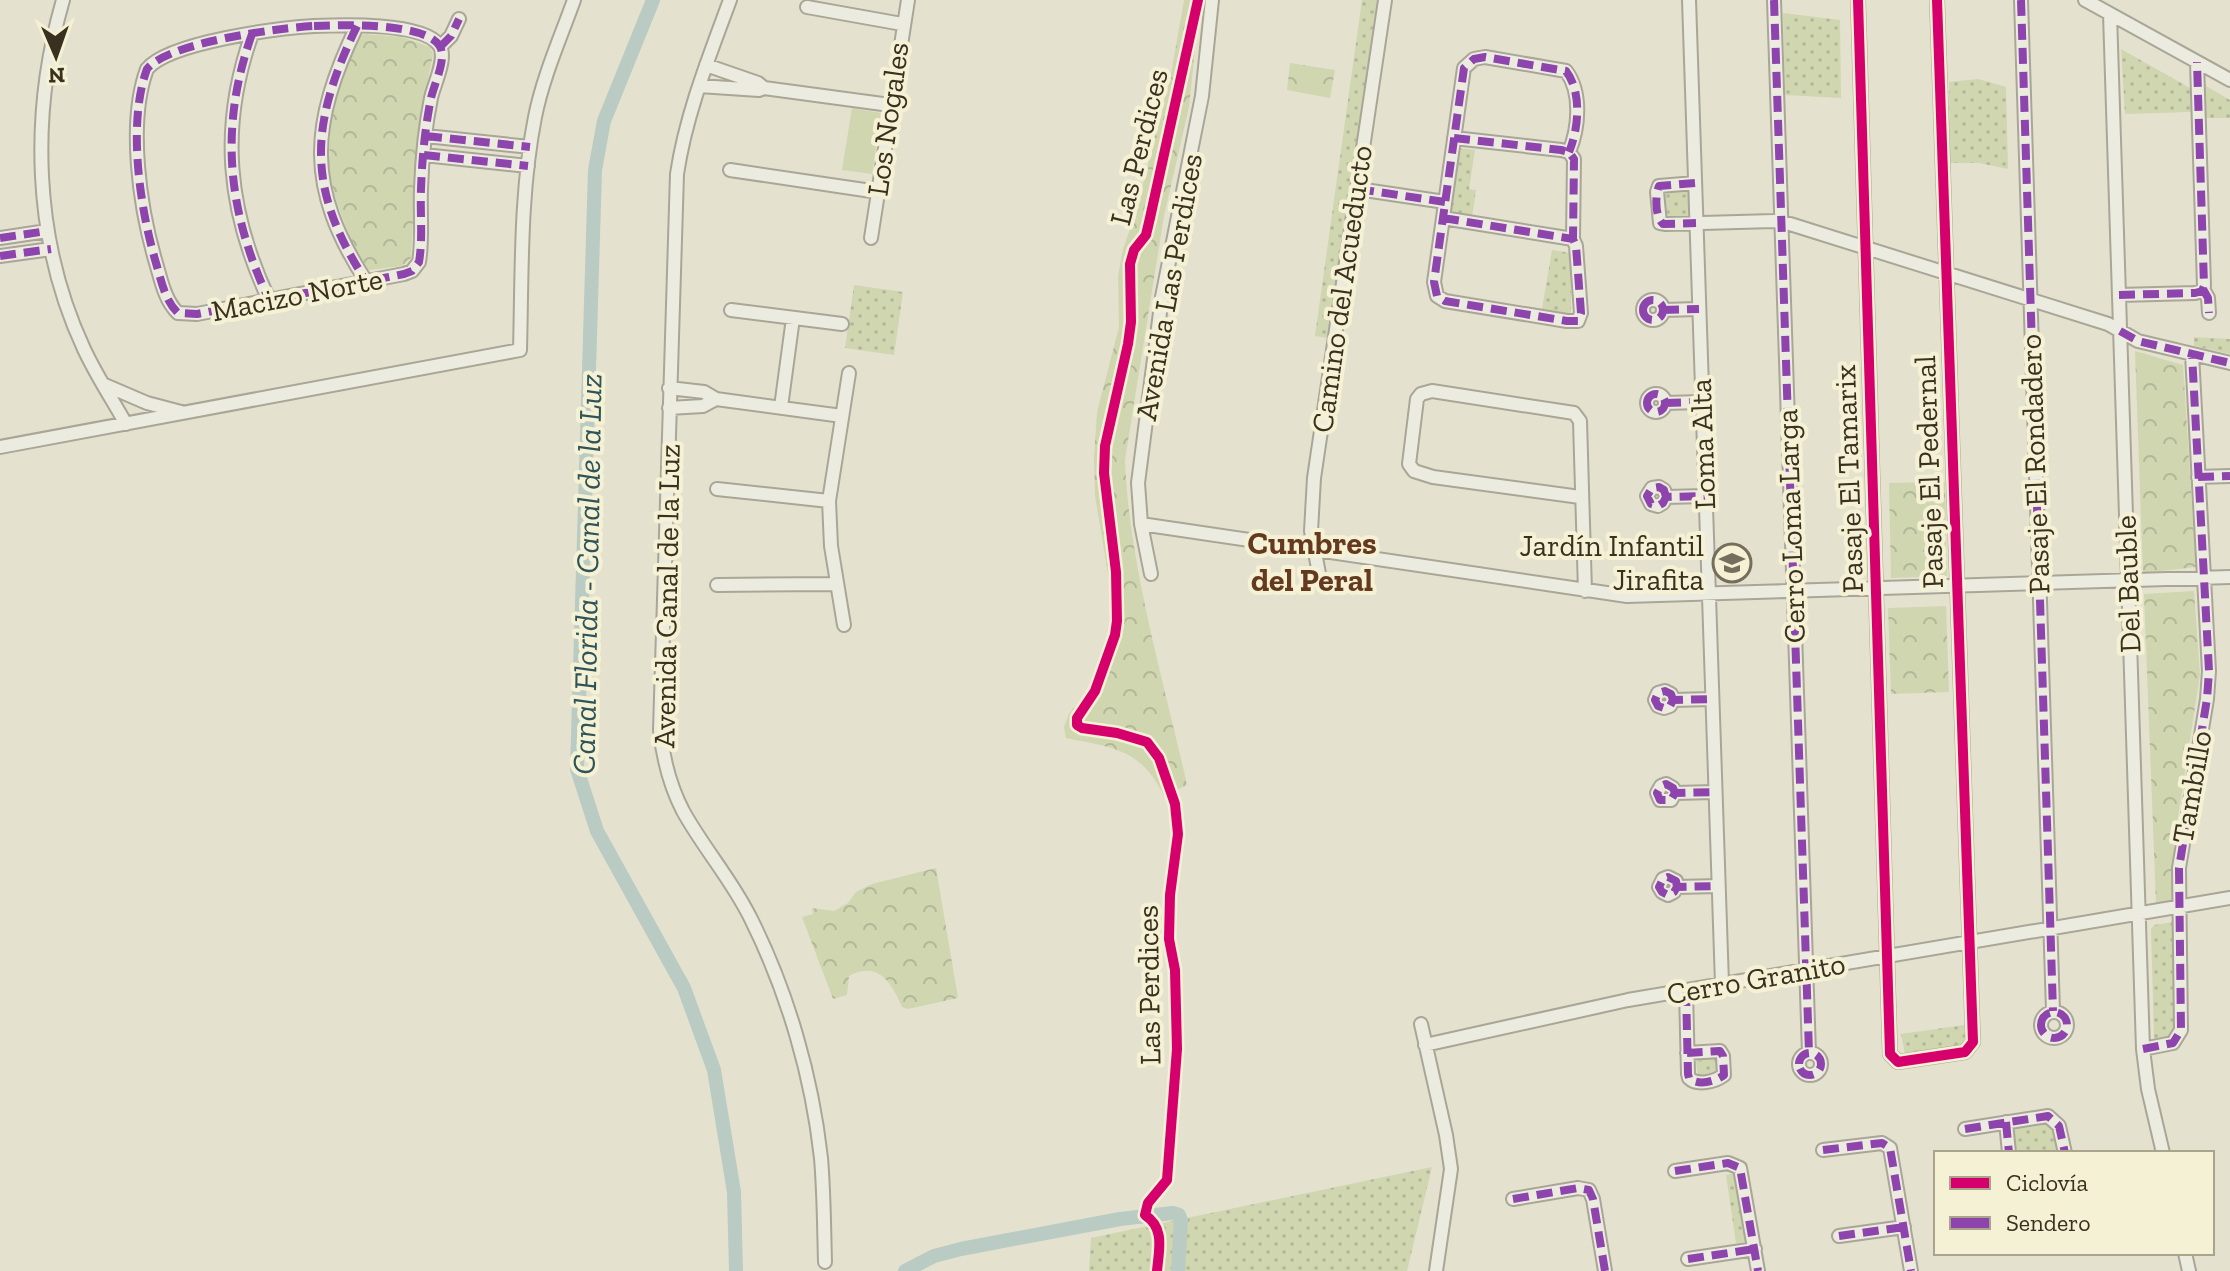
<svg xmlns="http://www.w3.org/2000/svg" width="2230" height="1271" font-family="'Zilla Slab',serif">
<defs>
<pattern id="grass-dots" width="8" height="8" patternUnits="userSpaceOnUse" patternTransform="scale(2)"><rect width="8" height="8" fill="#cfd6b0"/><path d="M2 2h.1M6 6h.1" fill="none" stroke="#b2b897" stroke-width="1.8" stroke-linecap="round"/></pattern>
<pattern id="forest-crowns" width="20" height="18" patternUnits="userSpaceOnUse" patternTransform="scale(2)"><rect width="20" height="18" fill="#cfd6b0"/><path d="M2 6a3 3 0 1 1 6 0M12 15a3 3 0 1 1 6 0" fill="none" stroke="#b2b897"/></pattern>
</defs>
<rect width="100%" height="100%" fill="#e4e2ce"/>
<path fill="url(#grass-dots)" d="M1362 0H1377L1328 338 1315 336Z
M1783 13 1840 20 1841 98 1785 95Z
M2121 49 2190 88 2191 112 2125 114Z
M1978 79 2006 87 2008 169 1979 163H1950L1949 82Z
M2204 85 2230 100V118H2205Z
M1459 148 1475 150 1469 189 1476 190 1472 217 1449 213Z
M1688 186 1689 219 1662 220V187Z
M1552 250 1571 253V314L1542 309Z
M854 285 903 292 894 355 845 348Z
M2194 337 2230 339V354L2194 346Z
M2173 922 2176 1031 2170 1037 2154 1039 2151 929 2154 925Z
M1964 1025 1966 1045 1905 1054 1901 1034Z
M1717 1058 1719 1074 1698 1077 1696 1061Z
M2046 1121 2054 1125 2061 1153H2014L2012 1131 2014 1126Z
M1432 1167 1407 1271H1089L1091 1238Z
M1737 1173 1749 1241 1736 1243 1726 1175Z"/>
<path fill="url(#forest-crowns)" d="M1184 0H1200L1189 107 1164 216 1125 460C1129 566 1164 681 1187 785L1164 796C1140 748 1114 748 1066 738L1064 727 1069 714 1096 681 1106 660 1114 609 1095 496 1094 458 1097 412 1119 327 1118 276 1123 249 1135 215 1171 74Z
M365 34 402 37 430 47 433 54 418 132 411 258 402 266 369 270 352 243 334 195 329 167 331 113 343 70 359 36Z
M1290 63 1335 70 1330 98 1287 90Z
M2135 351 2183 365 2196 567 2143 573Z
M1945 482 1947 576 1891 578 1889 483Z
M2194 591 2200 675 2174 843V900L2156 904 2144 594Z
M1946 606 1949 692 1891 694 1888 608Z
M936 868 958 998 908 1009 902 1007C892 984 879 960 849 976L847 995 833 999 802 917 813 914 812 908 834 911 848 903 856 892 872 884Z"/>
<path fill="#cfd6b0" d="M852 108 881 113 872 174 842 170Z"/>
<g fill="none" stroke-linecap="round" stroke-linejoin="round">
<path stroke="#b9cbc3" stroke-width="14" d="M653 0 604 121 595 170 577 769 597 831 684 988 714 1070 734 1192 736 1271
M905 1271 934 1256 961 1249 1120 1219 1173 1213 1179 1215 1181 1220 1178 1271"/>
<defs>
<path id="street" d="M63 0C30 114 33 240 84 349 96 375 112 399 126 424
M730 0C709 57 686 114 677 174L660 730C663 758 670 786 683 811 704 849 732 880 751 919 788 993 812 1077 821 1158 824 1193 824 1228 825 1262
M1689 0 1722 984
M1774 0 1809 1053
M1858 0 1890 1054 1898 1062 1965 1052 1973 1042 1937 0
M2021 0 2053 1011
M2085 0 2230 80
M807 7 902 24
M2110 14 2143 1049 2148 1089 2163 1153
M314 26C341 25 422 22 439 45 448 57 434 84 431 98 425 128 422 159 421 189 420 213 423 239 419 262L412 271 404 274 197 314 178 313C165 301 161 280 156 263 140 209 127 123 147 69 169 42 279 28 314 26Z
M357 26C310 124 305 187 366 281
M252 34C219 127 227 210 269 300
M440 47 451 36 459 19
M706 65 758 83 764 88
M699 86 759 90 764 88 890 105
M426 136 530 147
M1454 138 1561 150 1569 152 1574 159 1573 239 1576 246 1581 313 1578 321H1567L1445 301 1437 296 1434 282 1464 68 1474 59 1485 57 1566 71C1582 92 1579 128 1569 152
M424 155 528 166
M730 170 878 192
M1695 183 1659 186 1657 192 1660 223 1666 224 1774 221 1790 224 2108 324 2138 341 2230 363
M1358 189 1445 202
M1443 218 1573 239
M0 238 47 231
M871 238 908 0
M0 256 51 249
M2203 289 2208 298 2209 313
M2119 295 2195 293 2202 291 2204 286 2197 62
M1643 310a10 10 0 1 1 20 0a10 10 0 1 1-20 0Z
M731 310 842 324
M1663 310 1699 309
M105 385 147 403 181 412
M669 388 704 392 716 399 842 416
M1647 403a9 9 0 1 1 18 0a9 9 0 1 1-18 0Z
M1665 403 1702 402
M781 407 793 318
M669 408 703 406 716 399
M0 447 520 350C522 273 520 193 535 117 543 77 560 39 574 0
M2198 477 2230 476
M717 489 829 501
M1580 497 1433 477 1414 471 1409 464 1417 399 1421 394 1432 391 1574 413 1580 421 1585 591
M1666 497 1664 490 1659 487 1652 488 1647 496 1651 504 1658 506 1663 503 1666 497 1705 496
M1141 524 1627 596 2230 577
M1151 574 1141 524 1138 483 1162 297 1202 96 1212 0
M1320 579 1311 531 1314 478 1385 0
M717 585 836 584
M844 625 831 546 829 501 849 373
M1673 700 1671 694 1665 691 1658 693 1655 700 1658 706 1664 708 1670 706 1673 700 1712 699
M1675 793 1673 788 1666 784 1661 786 1657 793 1660 800H1671L1675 793 1715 792
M1677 887 1676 881 1668 877 1663 879 1659 887 1662 892 1668 895 1674 892 1677 887 1718 886
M1686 990 1688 1074 1689 1078C1697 1086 1715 1082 1724 1075L1723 1056 1720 1051 1687 1053
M2041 1025a13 13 0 1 1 26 0a13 13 0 1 1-26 0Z
M1421 1024 1446 1135 1451 1169 1436 1271
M1425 1045 1628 1000 2230 898
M2143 1049 2173 1043 2181 1030 2179 868 2207 699 2209 671 2192 354
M1799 1064a11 11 0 1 1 22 0a11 11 0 1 1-22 0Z
M2006 1122 2009 1153
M1965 1129 2048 1116 2059 1126 2065 1153
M1823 1150 1882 1143 1890 1148 1911 1271
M1675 1171 1728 1163 1740 1168 1758 1271
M1513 1199 1578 1188 1589 1190 1593 1199 1605 1271
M1839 1236 1904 1227
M2185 1253 2189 1271
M1688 1259 1755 1249"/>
</defs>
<use href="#street" stroke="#a9a697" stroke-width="16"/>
<use href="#street" stroke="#ecebe0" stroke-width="12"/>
<path stroke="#8e44ad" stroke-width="8" stroke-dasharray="16 8" stroke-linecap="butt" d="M1774 0 1809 1053
M2021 0 2053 1011
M314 26C341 25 422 22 439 45 448 57 434 84 431 98 425 128 422 159 421 189 420 213 423 239 419 262L412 271 404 274 197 314 178 313C165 301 161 280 156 263 140 209 127 123 147 69 169 42 279 28 314 26Z
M357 26C310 124 305 187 366 281
M252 34C219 127 227 210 269 300
M440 47 451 36 459 19
M426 136 530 147
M1454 138 1561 150 1569 152 1574 159 1573 239 1576 246 1581 313 1578 321H1567L1445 301 1437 296 1434 282 1464 68 1474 59 1485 57 1566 71C1582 92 1579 128 1569 152
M424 155 528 166
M1695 183 1659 186C1655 196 1655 217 1663 224L1696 223
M1358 189 1445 202
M1443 218 1573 239
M0 238 47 231
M0 256 51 249
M2203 289 2208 298 2209 313
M2119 295 2195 293 2202 291 2204 286 2197 62
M1643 310a10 10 0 1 1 20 0a10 10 0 1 1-20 0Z
M1663 310 1699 309
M2120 331 2138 341 2230 363
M1647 403a9 9 0 1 1 18 0a9 9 0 1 1-18 0Z
M1665 403 1702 402
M2198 477 2230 476
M1666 497 1664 490 1659 487 1652 488 1647 496 1651 504 1658 506 1663 503 1666 497 1705 496
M1673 700 1671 694 1665 691 1658 693 1655 700 1658 706 1664 708 1670 706 1673 700 1712 699
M1675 793 1673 788 1666 784 1661 786 1657 793 1660 800H1671L1675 793 1715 792
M1677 887 1676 881 1668 877 1663 879 1659 887 1662 892 1668 895 1674 892 1677 887 1718 886
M1686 990 1688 1074 1689 1078C1697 1086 1715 1082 1724 1075L1723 1056 1720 1051 1687 1053
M2041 1025a13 13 0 1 1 26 0a13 13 0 1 1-26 0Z
M2143 1049 2173 1043 2181 1030 2179 868 2207 699 2209 671 2192 354
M1799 1064a11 11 0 1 1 22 0a11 11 0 1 1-22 0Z
M2006 1122 2009 1153
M1965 1129 2048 1116 2059 1126 2065 1153
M1823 1150 1882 1143 1890 1148 1911 1271
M1675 1171 1728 1163 1740 1168 1758 1271
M1513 1199 1578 1188 1589 1190 1593 1199 1605 1271
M1839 1236 1904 1227
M1688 1259 1755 1249"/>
<defs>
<path id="cycleway" d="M1858 0 1890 1054 1898 1062 1965 1052 1973 1042 1937 0
M1157 1271C1159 1249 1165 1228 1145 1215L1148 1203 1167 1180 1177 1049 1175 970 1169 939 1170 895 1178 834 1175 804 1159 758 1147 742 1117 733 1082 728 1077 725V718L1095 691 1115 635 1117 621 1116 572 1104 473 1105 446 1128 344 1131 322 1130 264 1134 250 1146 235 1150 218 1198 0"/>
</defs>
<use href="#cycleway" stroke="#f5f1d4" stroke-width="15"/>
<use href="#cycleway" stroke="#d6006c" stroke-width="10"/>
</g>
<defs>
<symbol id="school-ring" viewBox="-11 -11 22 22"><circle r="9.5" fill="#f5f1d4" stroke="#756e5c" stroke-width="1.5"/><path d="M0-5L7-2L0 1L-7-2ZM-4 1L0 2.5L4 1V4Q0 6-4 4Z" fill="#756e5c"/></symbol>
</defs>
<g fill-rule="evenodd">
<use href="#school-ring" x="1710" y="541" width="44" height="44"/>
</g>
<g text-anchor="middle" stroke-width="8" stroke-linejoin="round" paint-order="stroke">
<g font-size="30" fill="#39301f" stroke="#f5f1d4">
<text transform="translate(888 119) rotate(-82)" y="10">Los Nogales</text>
<text transform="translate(1139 147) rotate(-76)" y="10">Las Perdices</text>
<text transform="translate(1169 287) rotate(-80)" y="10">Avenida Las Perdices</text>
<text transform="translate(1342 289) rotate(-82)" y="10">Camino del Acueducto</text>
<text transform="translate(297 295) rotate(-11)" y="10">Macizo Norte</text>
<text transform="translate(1703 444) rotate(-92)" y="10">Loma Alta</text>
<text transform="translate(2035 464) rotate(-92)" y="10">Pasaje El Rondadero</text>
<text transform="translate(1929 472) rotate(-92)" y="10">Pasaje El Pedernal</text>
<text transform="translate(1849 479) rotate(-92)" y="10">Pasaje El Tamarix</text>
<text transform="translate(1791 526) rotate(-92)" y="10">Cerro Loma Larga</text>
<text transform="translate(2128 584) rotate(-92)" y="10">Del Bauble</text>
<text transform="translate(667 596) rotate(-89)" y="10">Avenida Canal de la Luz</text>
<text transform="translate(2192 787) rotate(-80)" y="10">Tambillo</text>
<text transform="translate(1756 979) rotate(-10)" y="10">Cerro Granito</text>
<text transform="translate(1149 985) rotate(-91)" y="10">Las Perdices</text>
</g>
<g font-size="30" fill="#39301f" stroke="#f5f1d4" text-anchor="end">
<text x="1704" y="556">Jardín Infantil<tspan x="1704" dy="34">Jirafita</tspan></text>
</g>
<g font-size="32" font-weight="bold" fill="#65391e" stroke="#f5f1d4">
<text x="1312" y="554">Cumbres<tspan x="1312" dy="37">del Peral</tspan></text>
</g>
<g font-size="32" font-style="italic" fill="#2e5358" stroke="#f5f1d4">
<text transform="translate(587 574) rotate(-89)" y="11">Canal Florida - Canal de la Luz</text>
</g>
</g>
<rect x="1934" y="1151" width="280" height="104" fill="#f5f1d4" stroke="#aaa48c" stroke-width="2"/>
<rect x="1950" y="1177" width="40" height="12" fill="#d6006c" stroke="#aaa48c" stroke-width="2"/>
<text x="2006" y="1191" font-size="24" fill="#39301f">Ciclovía</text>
<rect x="1950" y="1217" width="40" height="12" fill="#8e44ad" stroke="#aaa48c" stroke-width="2"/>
<text x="2006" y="1231" font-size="24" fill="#39301f">Sendero</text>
<g transform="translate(56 56) rotate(178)" stroke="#f5f1d4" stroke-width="6" paint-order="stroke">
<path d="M0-6L14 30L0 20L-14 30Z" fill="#39301f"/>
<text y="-12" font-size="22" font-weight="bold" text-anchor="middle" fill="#39301f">N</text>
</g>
</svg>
